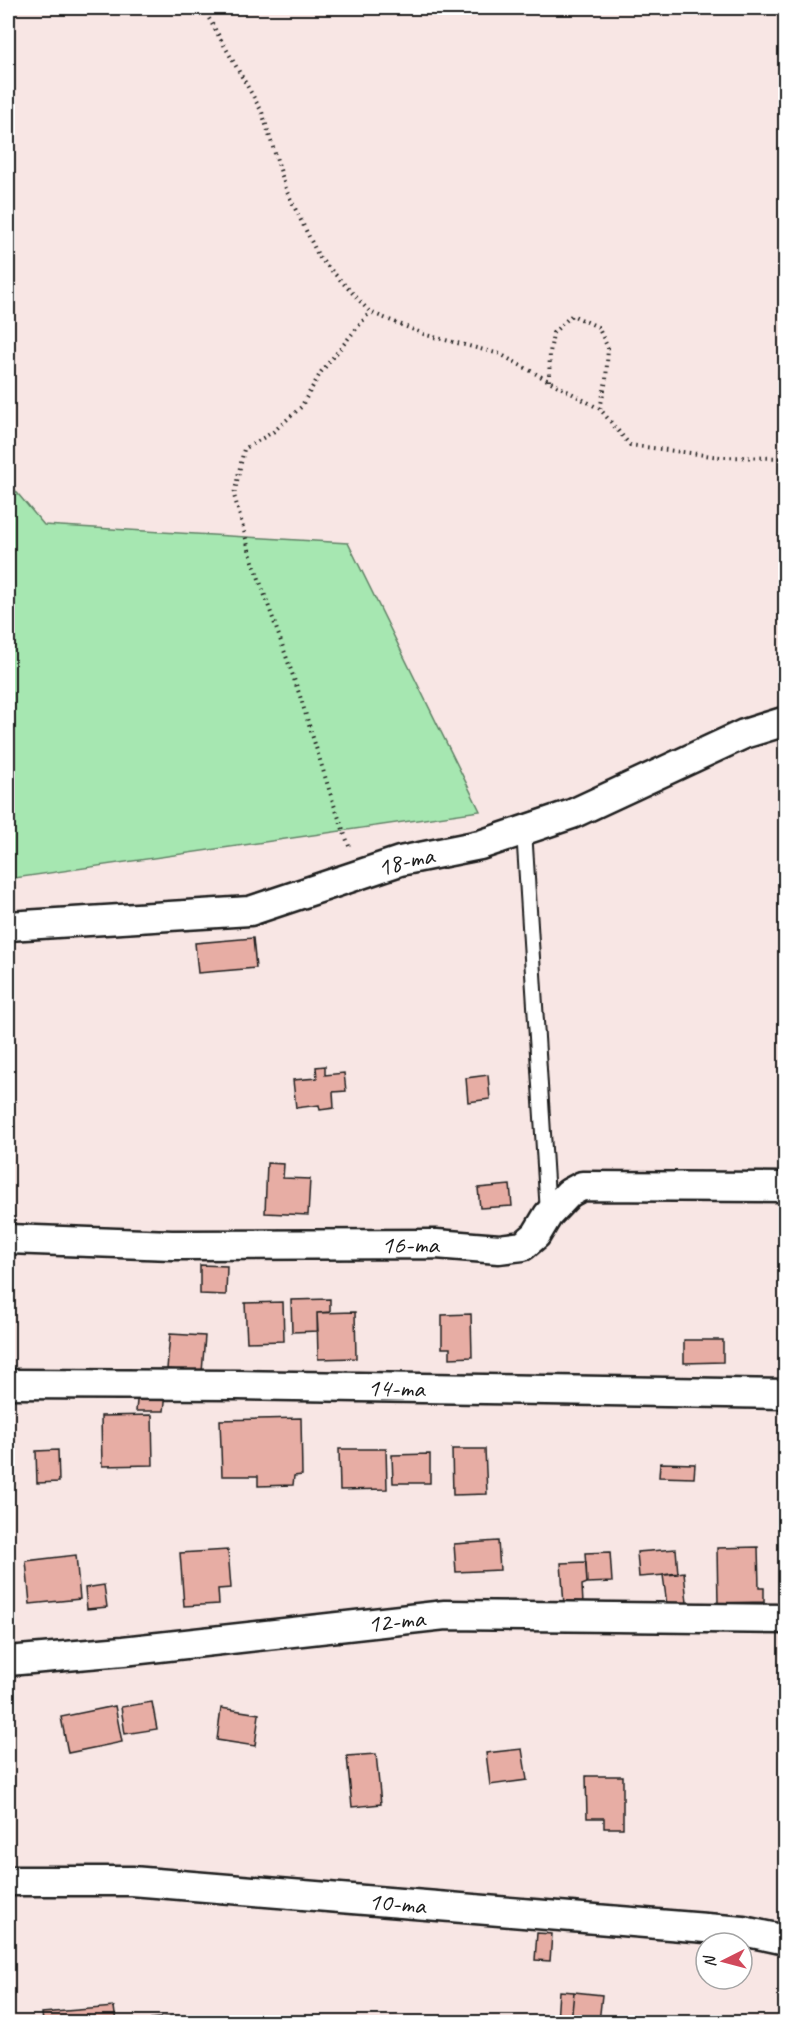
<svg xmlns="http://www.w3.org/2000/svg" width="793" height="2030" font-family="Caveat,sans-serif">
<rect width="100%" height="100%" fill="#f8e6e4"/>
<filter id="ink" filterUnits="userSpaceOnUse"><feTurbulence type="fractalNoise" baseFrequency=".0167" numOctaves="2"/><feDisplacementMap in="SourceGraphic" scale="12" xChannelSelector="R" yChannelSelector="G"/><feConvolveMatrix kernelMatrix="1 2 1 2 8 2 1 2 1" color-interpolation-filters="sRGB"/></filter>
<g filter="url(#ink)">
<path fill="#a6e7b1" stroke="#618266" stroke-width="1.5" d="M8 482 44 525 348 543 480 811 8 879Z"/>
<path fill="#e7ada4" stroke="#1c1c1c" stroke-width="1.5" d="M253 938 256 968 198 973 195 943Z
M325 1066V1075L344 1073 346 1091 333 1092 334 1108 320 1110 319 1105 296 1108 293 1080 317 1078 316 1067Z
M488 1075 490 1099 468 1102 466 1078Z
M267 1163 284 1164 283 1178 310 1179 308 1215 265 1213Z
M510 1185 512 1206 480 1208 478 1188Z
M200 1265 227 1266 226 1295 200 1294Z
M330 1299V1312L317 1313 318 1331 292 1332 291 1300Z
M283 1302 284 1341 247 1342 245 1303Z
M355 1312 356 1358 318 1359 317 1313Z
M471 1314 472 1357 450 1358V1348H442V1315Z
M170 1334 205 1336 202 1372 167 1369Z
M684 1340H723V1362L684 1363Z
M138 1391 166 1393 164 1411H136Z
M152 1415 153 1465 102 1466 101 1416Z
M301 1418 302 1475 294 1476 293 1485 258 1486V1476H222L220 1420Z
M339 1449H386L387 1489 340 1490Z
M452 1449H485L487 1494 453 1495Z
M58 1450 59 1482 37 1483 36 1451Z
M430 1454V1483H393L392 1455Z
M660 1463 695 1464 694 1478 659 1477Z
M498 1541 500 1570 456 1572 454 1544Z
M758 1547 759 1588H764V1602L718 1603 717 1548Z
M676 1549 678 1574 639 1577 637 1552Z
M228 1550 231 1588 218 1589 219 1604 184 1606 180 1553Z
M610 1552 612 1582 587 1583 585 1553Z
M76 1555 80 1599 30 1604 26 1561Z
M586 1562 587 1583 582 1585 583 1604 564 1605 561 1563Z
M684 1572 687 1603 667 1605 663 1575Z
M104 1585 107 1607 87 1609 85 1588Z
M152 1702 157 1729 125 1734 121 1707Z
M115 1706 122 1742 68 1753 61 1717Z
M221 1708 259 1714 255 1746 217 1740Z
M522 1749 527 1780 490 1785 486 1753Z
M376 1754 381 1804 352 1807 347 1756Z
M586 1776H623V1828H604V1818H587Z
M537 1933 552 1934 550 1961 535 1960Z
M559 1991 574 1992 571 2022H557Z
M574 1992 602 1995 599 2022H571Z
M114 2007 116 2022H43L42 2013Z
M193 2015 194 2022H151V2019Z"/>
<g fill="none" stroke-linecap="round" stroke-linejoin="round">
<defs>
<path id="lane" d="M524 830 548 1213"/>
<g id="street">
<path id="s1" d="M8 926 250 911 400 861 480 845 572 814 744 734 786 721"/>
<path id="s2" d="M8 1239 172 1245 436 1244 499 1249 523 1246 536 1235 548 1215 569 1193 582 1186 786 1187"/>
<path id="s3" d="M8 1384 237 1385 786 1394"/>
<path id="s4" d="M8 1661 123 1651 445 1615 786 1619"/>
<path id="s5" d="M8 1881H132L743 1931 786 1940"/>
</g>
</defs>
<use href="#lane" stroke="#1c1c1c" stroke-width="18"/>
<use href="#street" stroke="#1c1c1c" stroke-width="33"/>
<path stroke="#1c1c1c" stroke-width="4" stroke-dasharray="1.5 4.5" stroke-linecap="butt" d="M203 8 262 112 287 192 319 257 370 312 426 335 500 354 600 409 630 445 720 457 786 458
M549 381 550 353 553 333 572 315 598 327 608 348 606 380 600 409
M349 846 333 802 300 696 250 553 234 495 244 449 273 432 301 407 321 372 370 312"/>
<use href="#lane" stroke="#fff" stroke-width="14"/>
<use href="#street" stroke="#fff" stroke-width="28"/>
</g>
</g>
<g text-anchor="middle" stroke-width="4.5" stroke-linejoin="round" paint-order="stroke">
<g font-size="26" fill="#1c1c1c" stroke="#fff">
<text dy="9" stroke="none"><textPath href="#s1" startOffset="406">18-та</textPath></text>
<text dy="9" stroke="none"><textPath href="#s2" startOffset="402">16-та</textPath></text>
<text dy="9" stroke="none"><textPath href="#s3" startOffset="388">14-та</textPath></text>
<text dy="9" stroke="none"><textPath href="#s4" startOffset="390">12-та</textPath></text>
<text dy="9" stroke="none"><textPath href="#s5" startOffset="390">10-та</textPath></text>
</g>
</g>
<rect width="793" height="2030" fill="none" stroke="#fff" stroke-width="30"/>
<rect x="15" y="15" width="763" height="2000" fill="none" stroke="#1c1c1c" stroke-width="2" filter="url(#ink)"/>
<g transform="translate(724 1961) rotate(264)"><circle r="28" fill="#ffffff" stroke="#a4a4a4" stroke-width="1.5"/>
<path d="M0-4.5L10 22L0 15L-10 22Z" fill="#d1495b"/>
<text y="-9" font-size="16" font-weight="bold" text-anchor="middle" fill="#1c1c1c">N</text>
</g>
</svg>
